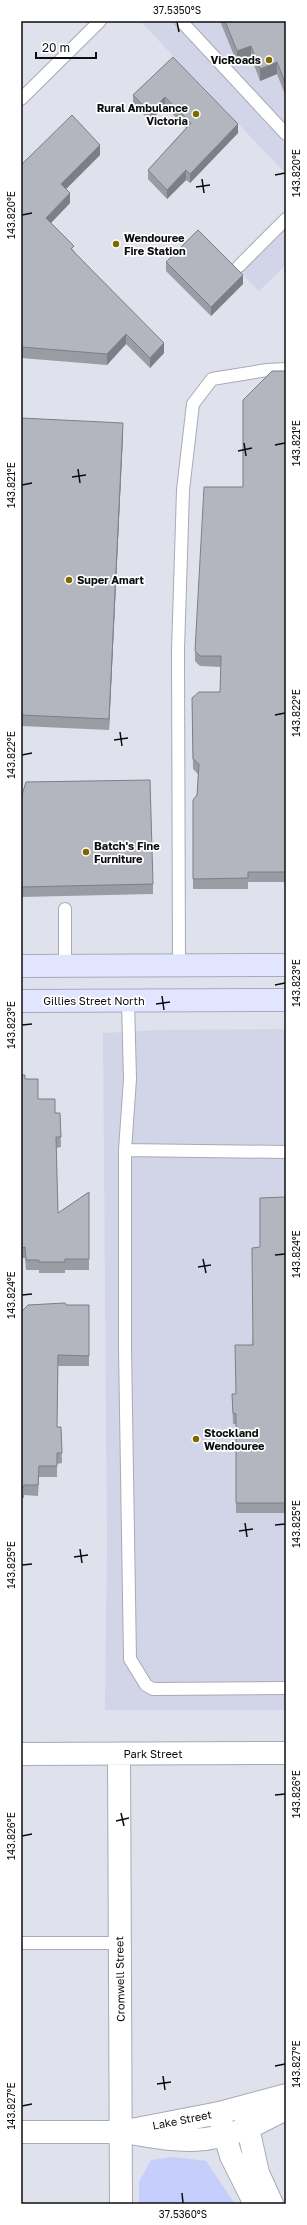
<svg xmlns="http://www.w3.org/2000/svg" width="307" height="2225" font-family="'Golos Text',sans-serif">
<rect width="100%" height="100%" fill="#dfe1ec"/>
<path fill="#d2d5e7" d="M144 21H286V174L142 23Z
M286 209V265L259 291 236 268Z
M286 1029V1710H105L107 1543 103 1033 159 1030Z"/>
<path fill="#c6cefb" d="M174 2157 206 2161 235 2204H139V2182L151 2160Z"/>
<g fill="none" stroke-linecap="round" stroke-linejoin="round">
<defs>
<path id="lane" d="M181 21 286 134
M21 99 100 21
M239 266 286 219
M179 965 178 650 183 490 193 404 212 379 267 370 286 369
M65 966V909
M128 1001 130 1079 125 1150V1348L130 1659 146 1685 153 1689 286 1688
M125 1150 286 1152
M21 1943H119"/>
<path id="street" d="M21 1754 286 1753
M119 1754 121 2204
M221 2122 231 2156 255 2204
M21 2132H121L219 2113 286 2095
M136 2134C179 2142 206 2144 248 2128L243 2107
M272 2204 258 2173 248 2128 286 2109"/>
<path id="secondary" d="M21 966 286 965
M21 1001 286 1000"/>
</defs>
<use href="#lane" stroke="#a8aab4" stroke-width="14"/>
<use href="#street" stroke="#a8aab4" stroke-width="24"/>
<use href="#secondary" stroke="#a8aab4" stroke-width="24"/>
<use href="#lane" stroke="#fff" stroke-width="12"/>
<use href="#street" stroke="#fff" stroke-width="22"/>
<use href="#secondary" stroke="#e1e5ff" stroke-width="22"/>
</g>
<path fill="#9a9ca4" d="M220 21H286V97L277 74 260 81 251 57 237 63Z
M173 57 238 133 190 183 186 180 167 199 148 179V170L186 128 165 106 150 121 133 104V95Z
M100 155 66 189 70 203 51 223 74 251 164 353 150 368 126 344 107 365 21 358V165Z
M166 262 243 284 211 316 166 271Z
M286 371V882H248V889H193V800L197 795 198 774 193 769 192 698 220 692 221 667 200 666 195 661V651L243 487Z
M21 418 123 434 109 730 21 726Z
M21 798 153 884V894L21 897Z
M21 1075 25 1079 38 1099 55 1113H60L61 1147 56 1148 58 1213 89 1192V1270H65V1273H39V1270H26L25 1258H21Z
M286 1197V1513H236V1424H233L232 1394H236L252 1345 260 1247Z
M66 1305H89V1366H58L57 1427H61L62 1463 57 1464V1477H39L38 1496 24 1495V1498H21V1312Z"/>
<path fill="#7d7f86" d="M251 46V57L237 63V51Z
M277 62V74L260 81V69Z
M165 97V106L150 121V112Z
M238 124V133L190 183V174Z
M100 145V155L61 194V184Z
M186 170V180L167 199V190Z
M70 193V203L46 228V218Z
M243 275V284L211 316V307Z
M126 334V344L107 365V354Z
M164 343V353L150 368V358Z
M123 423V434L109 730V719Z"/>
<path fill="#b3b5bf" stroke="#7d7f86" d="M225 21H286V85L277 62 260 69 251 46 237 51Z
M173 57 238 124 190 174 186 170 167 190 148 170 191 123 165 97 150 112 133 95Z
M72 115 100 145 61 184 70 193 46 218 74 246 71 249 164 343 150 358 126 334 107 354 21 347V165Z
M198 230 243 275 211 307 166 262Z
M272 371H286V872H248V878L193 879V800L197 795 199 764 193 759 192 698 199 692H220L221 656H200L195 651 204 487H243V400Z
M21 418 123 423 109 719 21 715Z
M150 780 153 884 21 887V798L26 782Z
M21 1075H25V1079H38V1099H55V1113H60L61 1137H56L58 1213 89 1192V1259H65V1262H39V1260H26L25 1247 21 1248Z
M286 1197V1503H236V1414L233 1413 232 1394H236L235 1345H253L252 1248 260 1247V1198Z
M65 1303 66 1305H89V1356L58 1355 57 1427H61L62 1453H57V1466H39L38 1485H24V1487H21V1312L28 1305Z"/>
<path fill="none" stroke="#0c0d10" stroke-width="1.5" d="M177 22 179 32M275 175 285 173M202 179 204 193M196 187 210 185M22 215 32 213M244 443 246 456M275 445 285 443M238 451 252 448M78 469 80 483M72 477 86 475M22 485 32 483M275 715 285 713M120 732 122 746M114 740 128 738M22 755 32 753M275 985 285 983M162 996 164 1010M156 1004 170 1002M22 1025 32 1024M275 1255 285 1254M203 1259 206 1273M198 1267 211 1265M22 1295 32 1294M245 1523 247 1537M275 1525 285 1524M239 1531 253 1529M80 1549 82 1563M74 1557 88 1555M22 1565 32 1564M275 1795 285 1794M121 1813 124 1826M116 1821 129 1818M22 1836 32 1834M275 2066 285 2064M163 2076 165 2090M157 2084 171 2082M22 2106 32 2104M182 2193 183 2203"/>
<g fill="#7c6a01" stroke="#fff" stroke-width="1.5">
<circle cx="269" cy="60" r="4"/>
<circle cx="196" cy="114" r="4"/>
<circle cx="116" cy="244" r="4"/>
<circle cx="69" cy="580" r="4"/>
<circle cx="86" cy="852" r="4"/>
<circle cx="196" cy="1439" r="4"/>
</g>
<g text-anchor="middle" stroke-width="3.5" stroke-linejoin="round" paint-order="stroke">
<g font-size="11" font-weight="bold" fill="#0c0d10" stroke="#fff" text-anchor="start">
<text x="261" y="64" text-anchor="end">VicRoads</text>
<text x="188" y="112" text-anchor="end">Rural Ambulance<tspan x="188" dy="13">Victoria</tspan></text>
<text x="124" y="242">Wendouree<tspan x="124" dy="13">Fire Station</tspan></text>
<text x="77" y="584">Super Amart</text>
<text x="94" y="850">Batch's Fine<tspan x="94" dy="13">Furniture</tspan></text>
<text x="204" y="1437">Stockland<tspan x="204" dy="13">Wendouree</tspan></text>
</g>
<g font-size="11" fill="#0c0d10" stroke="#fff">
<text x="94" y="1005">Gillies Street North</text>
<text x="153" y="1758">Park Street</text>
<text transform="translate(120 1979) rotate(-91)" y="4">Cromwell Street</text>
<text transform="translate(182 2120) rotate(-11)" y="4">Lake Street</text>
</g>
</g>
<rect width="307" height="2225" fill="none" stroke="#ffffff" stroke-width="44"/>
<path d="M36 52v6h60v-6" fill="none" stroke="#0c0d10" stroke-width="2"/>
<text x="42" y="52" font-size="12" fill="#0c0d10" stroke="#ffffff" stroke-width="3" paint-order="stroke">20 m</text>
<rect x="22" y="22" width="263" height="2181" fill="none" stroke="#0c0d10" stroke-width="1.5"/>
<g font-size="10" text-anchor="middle" fill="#0c0d10">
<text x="177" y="14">37.5350°S</text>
<text transform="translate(296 173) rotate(-90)" y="4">143.820°E</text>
<text transform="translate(11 215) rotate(-90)" y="4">143.820°E</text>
<text transform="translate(296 443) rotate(-90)" y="4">143.821°E</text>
<text transform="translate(11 485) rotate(-90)" y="4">143.821°E</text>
<text transform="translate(296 713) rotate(-90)" y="4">143.822°E</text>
<text transform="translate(11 755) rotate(-90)" y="4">143.822°E</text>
<text transform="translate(296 983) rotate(-90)" y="4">143.823°E</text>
<text transform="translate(11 1025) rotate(-90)" y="4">143.823°E</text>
<text transform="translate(296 1254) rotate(-90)" y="4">143.824°E</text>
<text transform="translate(11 1295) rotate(-90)" y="4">143.824°E</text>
<text transform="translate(296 1524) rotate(-90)" y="4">143.825°E</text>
<text transform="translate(11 1565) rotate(-90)" y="4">143.825°E</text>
<text transform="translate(296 1794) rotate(-90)" y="4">143.826°E</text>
<text transform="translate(11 1836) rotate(-90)" y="4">143.826°E</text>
<text transform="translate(296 2064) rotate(-90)" y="4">143.827°E</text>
<text transform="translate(11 2106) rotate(-90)" y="4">143.827°E</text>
<text x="183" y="2218">37.5360°S</text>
</g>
</svg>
